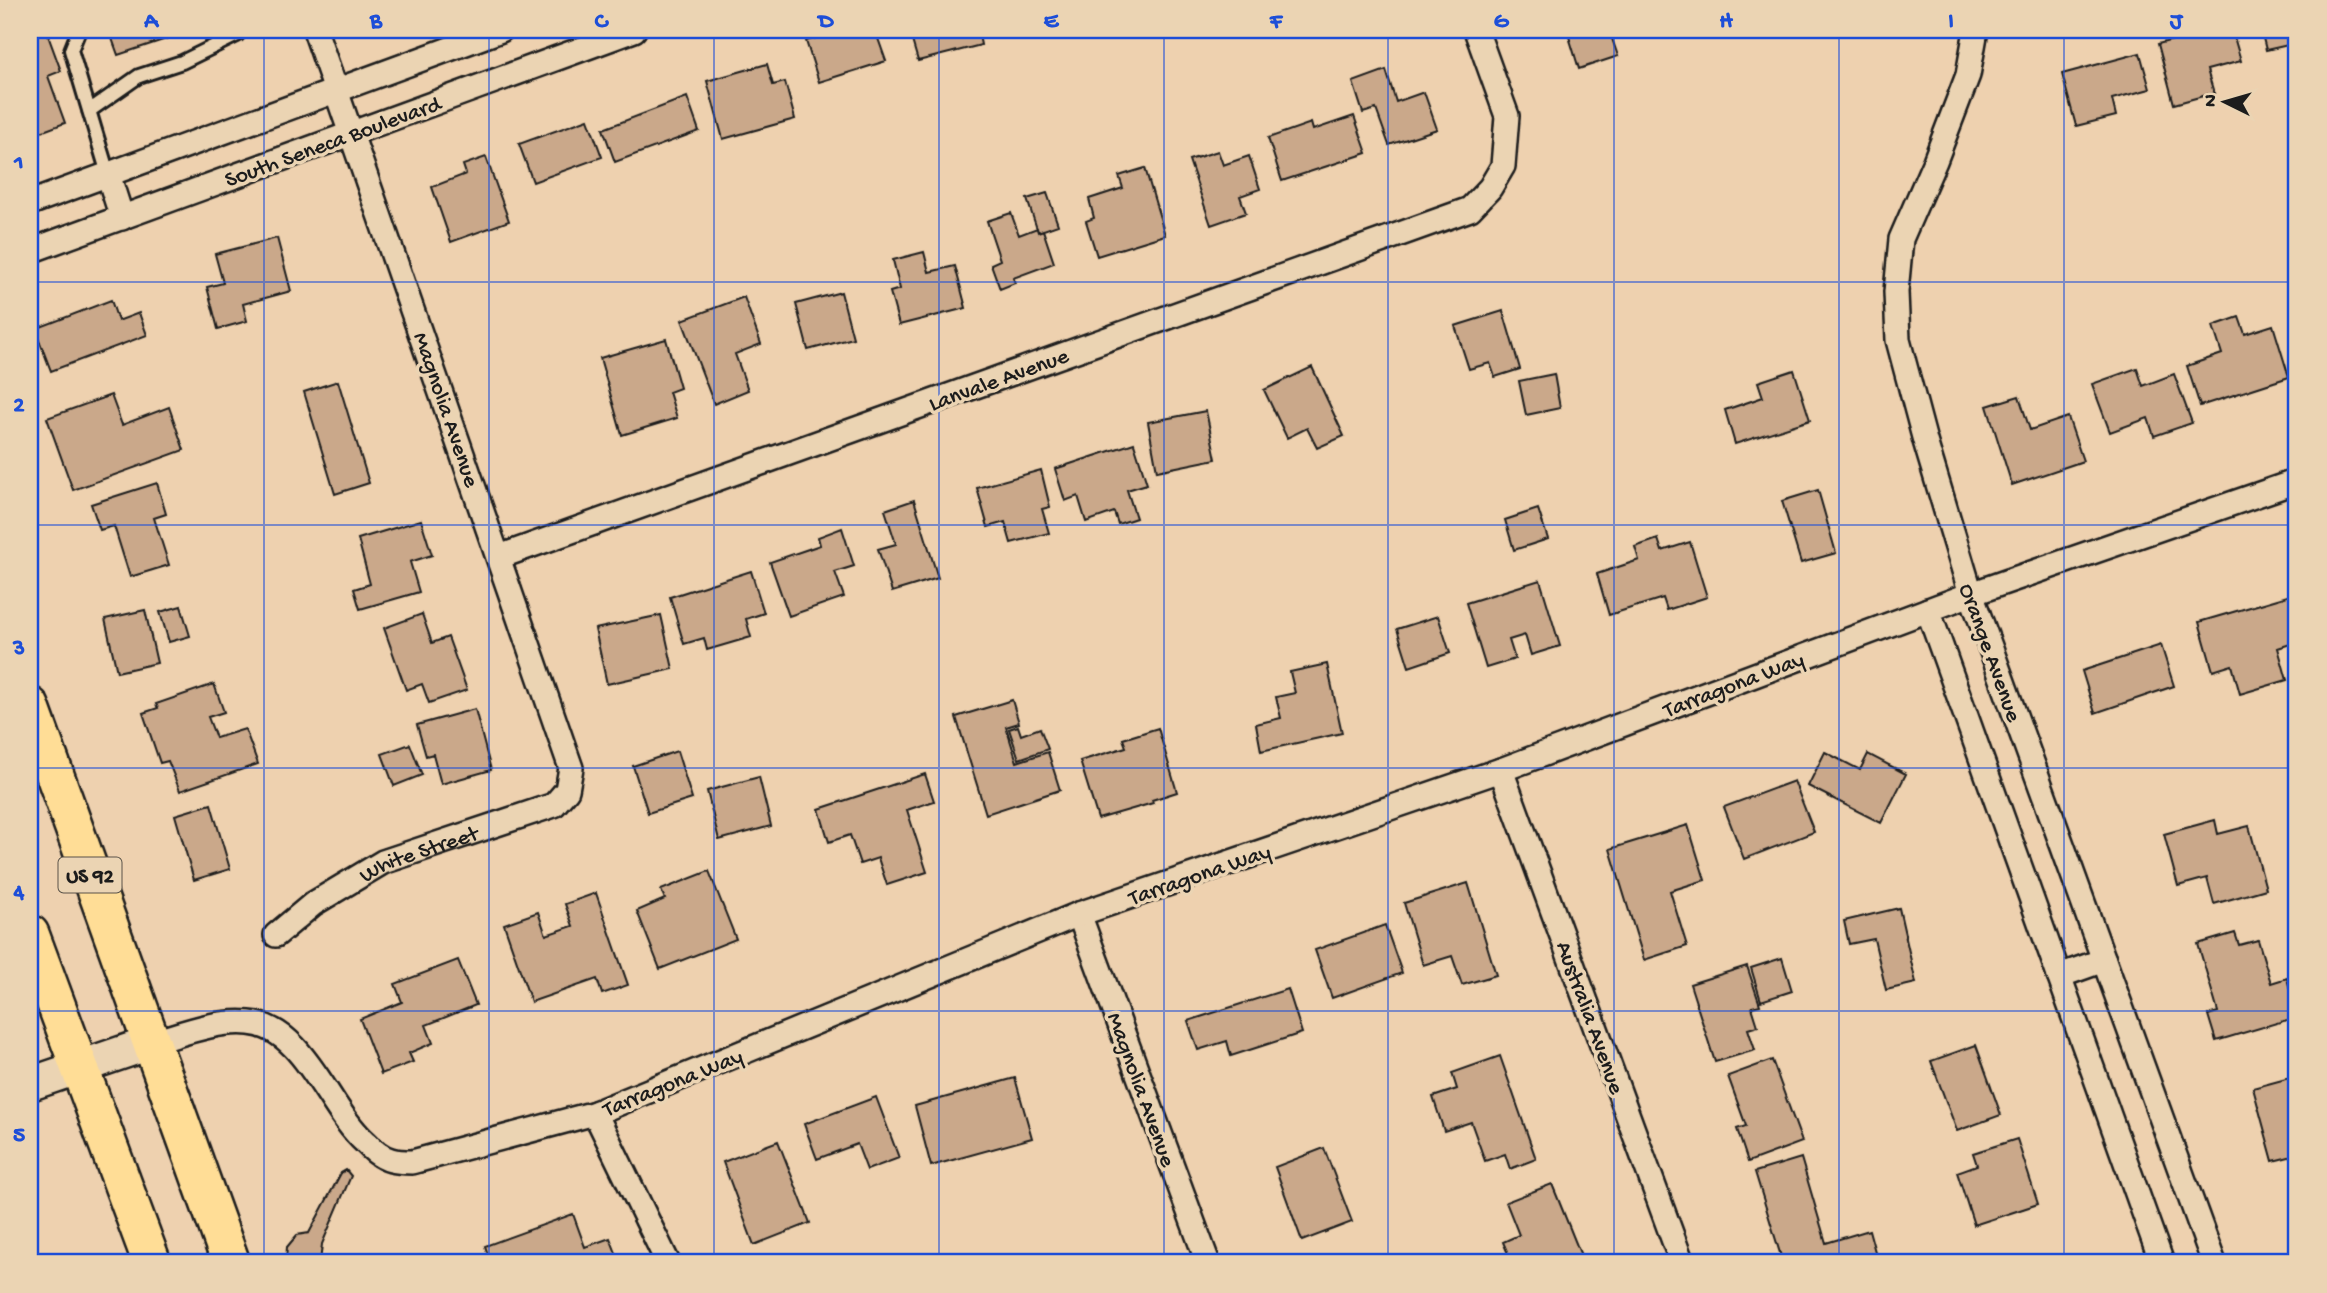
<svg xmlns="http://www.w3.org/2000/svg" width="2327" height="1293" font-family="'Gochi Hand',sans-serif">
<rect width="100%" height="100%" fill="#eed1af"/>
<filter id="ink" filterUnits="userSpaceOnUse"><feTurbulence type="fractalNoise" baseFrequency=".0143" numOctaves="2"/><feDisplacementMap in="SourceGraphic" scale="14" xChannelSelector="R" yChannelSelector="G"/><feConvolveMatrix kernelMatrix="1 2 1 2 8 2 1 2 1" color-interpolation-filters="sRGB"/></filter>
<g filter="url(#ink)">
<path fill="#caa88a" stroke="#1c1c1c" stroke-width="2" d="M30 30H46L61 71 48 76 65 123 30 136Z
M109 30H163L166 39 118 55Z
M841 30H875L886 61 819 82 806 41Z
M909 30H978L981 45 918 61Z
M1567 30H1609L1618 56 1579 69Z
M2210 30H2232L2241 61 2207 70 2214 93 2174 104 2158 44Z
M2261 30H2297V43L2266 50Z
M2140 53 2150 89 2112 99 2116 116 2076 126 2062 74Z
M767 64 773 85 785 82 795 119 723 139 707 81Z
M1386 70 1396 102 1424 92 1437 129 1389 145 1376 109 1363 113 1353 82Z
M687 97 699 131 615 162 603 129Z
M1354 116 1367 153 1282 181 1268 138 1311 123 1313 130Z
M588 119 602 157 533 182 519 144Z
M1218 151 1223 165 1249 156 1260 189 1240 196 1246 213 1211 225 1189 160Z
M486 157 509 221 451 242 432 187 466 174 463 165Z
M1145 168 1165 235 1097 256 1086 221 1094 218 1089 199 1123 188 1119 176Z
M1047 193 1058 225 1038 232 1027 199Z
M1011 213 1019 235 1037 228 1038 232 1043 230 1054 263 1013 278 1015 283 1000 289 991 264 1000 260 987 221Z
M277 238 291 291 243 304 247 321 218 329 207 287 223 283 215 254Z
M924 252 929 272 955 266 966 308 899 325 890 292 900 289 893 260Z
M841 292 853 338 808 350 796 304Z
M744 297 761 344 735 354 748 390 714 404 682 320Z
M111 300 118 321 139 313 147 335 51 371 35 329Z
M1503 311 1520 369 1495 377 1490 363 1469 369 1455 326Z
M2239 317 2245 334 2273 325 2289 377 2200 406 2187 366 2222 354 2213 326Z
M666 339 680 388 669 392 677 418 622 435 600 358Z
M1312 367 1344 436 1317 448 1307 428 1287 438 1264 390Z
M2137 368 2143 386 2174 374 2192 423 2154 436 2148 418 2110 432 2092 384Z
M1794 370 1810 420 1735 444 1725 410 1763 397 1758 382Z
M1554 374 1560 408 1526 415 1519 381Z
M338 381 369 483 335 494 304 392Z
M111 395 122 425 169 407 184 450 73 490 47 418Z
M2019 396 2030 430 2068 417 2083 461 2012 485 1987 406Z
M1206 411 1216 459 1157 471 1148 422Z
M1134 443 1147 484 1127 490 1136 518 1118 524 1114 512 1086 522 1078 496 1065 501 1055 469Z
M1041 470 1050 507 1042 509 1049 533 1011 543 1005 522 988 527 977 488Z
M157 483 166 514 154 518 169 565 130 577 114 526 100 530 91 504Z
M1818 490 1836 553 1801 563 1782 501Z
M914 500 938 578 892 592 878 549 896 544 885 510Z
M1538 509 1548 539 1514 550 1505 520Z
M421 520 432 555 410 562 419 592 360 609 354 589 370 584 358 539Z
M842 528 854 566 835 572 844 597 789 616 770 562 820 545 818 537Z
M1658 539 1662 551 1690 542 1707 597 1667 610 1663 598 1609 615 1597 574 1639 560 1635 547Z
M751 571 764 613 746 619 751 637 707 650 704 638 684 644 670 597Z
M1540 580 1560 646 1531 655 1525 635 1509 640 1515 659 1486 668 1466 603Z
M2291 595 2297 619V642L2278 648 2287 680 2240 694 2232 665 2213 671 2199 622Z
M181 606 190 636 169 642 160 612Z
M145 610 157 663 117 672 105 619Z
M422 614 432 643 448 637 467 690 429 703 422 684 406 690 384 628Z
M661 615 673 669 607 684 595 629Z
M1438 616 1450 653 1409 667 1397 629Z
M2161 645 2174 686 2095 713 2082 671Z
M1327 664 1342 733 1261 751 1256 724 1281 718 1276 697 1295 693 1290 672Z
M214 684 224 712 208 717 216 738 245 729 258 764 180 791 168 761 160 763 143 713 158 708 156 704Z
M1012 700 1019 723 1006 727 1017 762 1048 752 1060 790 986 814 956 717Z
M475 709 491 770 441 784 433 754 426 756 417 725Z
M1018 726 1021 735 1040 728 1048 749 1019 759 1009 729Z
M1158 728 1177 792 1152 800 1153 803 1098 819 1080 761 1126 747 1123 739Z
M410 744 422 775 394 786 382 754Z
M677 751 692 799 648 813 633 766Z
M1825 752 1860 770 1868 754 1906 774 1881 823 1808 786Z
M925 774 934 801 907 810 927 872 887 885 878 858 860 864 850 835 829 842 819 809Z
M759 777 771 826 719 840 707 791Z
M1794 781 1814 832 1744 859 1724 807Z
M211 804 230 869 194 880 175 815Z
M2215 820 2218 834 2249 826 2266 889 2214 904 2207 878 2178 886 2164 834Z
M1688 825 1705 880 1670 891 1687 946 1644 960 1610 849Z
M709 871 736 939 660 969 637 911 665 899 661 890Z
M1468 883 1496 975 1462 985 1452 956 1423 965 1404 903Z
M596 893 628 985 602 994 597 979 531 1002 504 924 538 912 546 935 573 926 565 904Z
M1899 908 1916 983 1886 990 1874 939 1849 944 1844 921Z
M1385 925 1402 973 1332 998 1315 950Z
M2235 933 2239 945 2258 940 2271 983 2287 978 2297 1017 2216 1041 2208 1015 2218 1012 2198 944Z
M1782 958 1792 991 1761 1001 1751 968Z
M458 960 476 1005 426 1025 433 1043 409 1053 413 1062 381 1074 360 1019 402 1002 395 984Z
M1747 966 1760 1005 1752 1007 1758 1026 1748 1029 1755 1050 1715 1062 1690 984Z
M1288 989 1302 1033 1231 1056 1227 1041 1198 1050 1188 1021Z
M1976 1045 2001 1115 1957 1131 1931 1061Z
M1500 1056 1536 1159 1510 1169 1505 1154 1485 1161 1471 1122 1444 1131 1433 1097 1457 1089 1452 1073Z
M1772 1060 1802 1142 1748 1162 1737 1129 1746 1126 1728 1076Z
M2297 1076V1155L2273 1161 2253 1088Z
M1015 1078 1032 1138 931 1166 915 1106Z
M876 1097 899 1158 867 1170 857 1144 817 1159 804 1124Z
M2017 1139 2038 1204 1974 1225 1957 1172 1977 1165 1973 1153Z
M778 1141 810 1223 754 1245 723 1162Z
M1324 1148 1352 1222 1302 1241 1275 1167Z
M1801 1158 1826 1243 1869 1230 1877 1259 1864 1263H1783L1755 1172Z
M346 1170 351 1176 322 1244 320 1263H289L286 1260 287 1247 297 1235 309 1233 341 1173Z
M1552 1184 1584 1263H1512L1503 1242 1519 1235 1506 1202Z
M573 1214 585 1247 610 1238 620 1263H491L485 1246Z"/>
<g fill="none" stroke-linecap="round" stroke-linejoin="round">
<defs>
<path id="lane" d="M79 30 71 50 108 174
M89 111 139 76 182 62 237 35 238 30"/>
<g id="street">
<path d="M1976 30 1968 75 1935 161 1901 239 1896 292 1898 340 1925 441 1971 594 2214 1263"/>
<path d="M108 174 122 218"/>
<path d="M30 203 501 30"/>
<path d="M30 251 634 30"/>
<path d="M499 557 1470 209 1490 188 1503 166 1507 116 1476 30"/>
<path d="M1928 610 2162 1263"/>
<path d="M1501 770 1682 1263"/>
<path d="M1079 914 1208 1263"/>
<path id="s1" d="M276 935 313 904 383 862 554 805 567 790 571 768 315 30"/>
<path d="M2059 976 2104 960"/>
<path d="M150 1043C182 1034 216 1020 249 1023 304 1027 328 1109 365 1142 373 1150 380 1157 391 1160 398 1162 405 1162 412 1162L595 1113 1079 914 1501 770 1971 594 2297 481"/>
<path d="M595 1113 668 1263"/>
</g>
<path id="secondary" d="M30 1084 150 1043"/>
<path id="primary" d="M30 706 231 1263
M30 934 152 1263"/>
</defs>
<use href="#lane" stroke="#1c1c1c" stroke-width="18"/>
<use href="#street" stroke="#1c1c1c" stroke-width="28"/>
<use href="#secondary" stroke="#1c1c1c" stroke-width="37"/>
<use href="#primary" stroke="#1c1c1c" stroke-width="42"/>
<use href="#lane" stroke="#ebd4b3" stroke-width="12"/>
<use href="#street" stroke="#ebd4b3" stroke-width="23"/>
<use href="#secondary" stroke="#ebd4b3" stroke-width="32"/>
<use href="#primary" stroke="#ffdd96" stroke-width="37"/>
</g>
</g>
<path fill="none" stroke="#1d4ed8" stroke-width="2" stroke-opacity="0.55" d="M264 30V1263M489 30V1263M714 30V1263M939 30V1263M1164 30V1263M1388 30V1263M1614 30V1263M1839 30V1263M2064 30V1263M30 282H2297M30 525H2297M30 768H2297M30 1011H2297"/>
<g text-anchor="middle" stroke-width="7" stroke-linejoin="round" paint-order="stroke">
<rect fill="#ebd4b3" stroke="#5a5349" stroke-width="2" x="58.5" y="857.5" width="63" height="35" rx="5"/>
<g font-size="21" font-weight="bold" fill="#1c1c1c">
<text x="90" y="882">US 92</text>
</g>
<g font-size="23" fill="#1c1c1c" stroke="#ebd4b3">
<text transform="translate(332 140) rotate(-20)" y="8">South Seneca Boulevard</text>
<text transform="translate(998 378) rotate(-20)" y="8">Lanvale Avenue</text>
<text transform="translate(448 409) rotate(71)" y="8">Magnolia Avenue</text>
<text transform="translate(1992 652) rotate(70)" y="8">Orange Avenue</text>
<text transform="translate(1733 683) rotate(-21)" y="8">Tarragona Way</text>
<text dy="8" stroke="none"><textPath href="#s1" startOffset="166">White Street</textPath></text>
<text transform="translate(1199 873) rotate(-19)" y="8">Tarragona Way</text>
<text transform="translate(1592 1017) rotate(70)" y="8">Australia Avenue</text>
<text transform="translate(672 1081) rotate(-22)" y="8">Tarragona Way</text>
<text transform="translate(1143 1089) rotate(70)" y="8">Magnolia Avenue</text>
</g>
</g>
<rect width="2327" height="1293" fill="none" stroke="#ebd4b3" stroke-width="77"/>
<g transform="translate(2225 102) rotate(275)" stroke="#ebd4b3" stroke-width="5" paint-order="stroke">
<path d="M0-5L12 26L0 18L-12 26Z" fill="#1c1c1c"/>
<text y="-10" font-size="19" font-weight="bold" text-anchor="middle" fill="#1c1c1c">N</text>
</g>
<rect x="38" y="38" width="2250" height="1216" fill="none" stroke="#1d4ed8" stroke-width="2.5"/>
<g font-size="23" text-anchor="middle" font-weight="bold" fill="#1d4ed8">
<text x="151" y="27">A</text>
<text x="376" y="27">B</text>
<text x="601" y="27">C</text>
<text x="826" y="27">D</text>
<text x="1051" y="27">E</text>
<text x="1276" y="27">F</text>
<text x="1501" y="27">G</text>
<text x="1726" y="27">H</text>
<text x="1951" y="27">I</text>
<text x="2176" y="27">J</text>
<text x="19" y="168">1</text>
<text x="19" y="411">2</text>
<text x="19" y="654">3</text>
<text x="19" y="898">4</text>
<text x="19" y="1141">5</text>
</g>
</svg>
